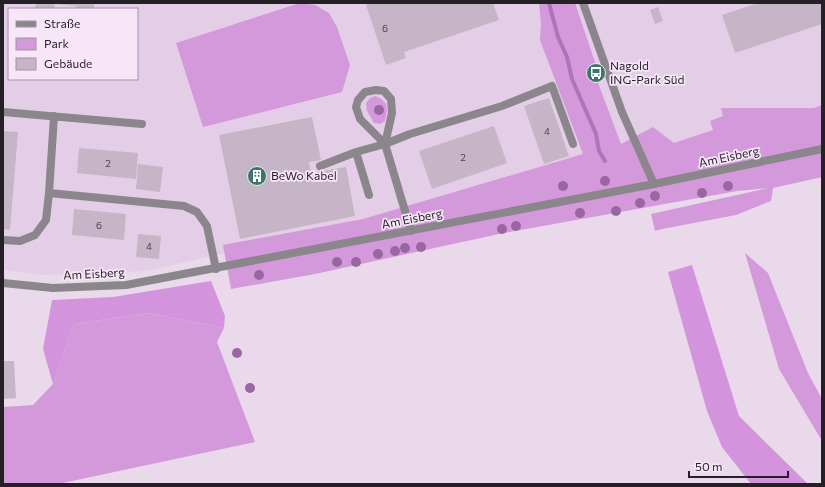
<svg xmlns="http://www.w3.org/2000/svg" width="825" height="487" font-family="Commissioner,sans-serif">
<rect width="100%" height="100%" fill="#e9d9eb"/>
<path fill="#e4cee7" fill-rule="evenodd" d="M3 3H822V137L594 170 146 271 42 275 3 270ZM9 9H137V79H9Z"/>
<path fill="#d399db" d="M300 3 315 5 329 13 337 27 350 65 342 92 203 127 176 43Z
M539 3H575L598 71 594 72 621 144 653 127 674 143 713 130 710 121 723 116 721 108H814L822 105V177L773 188 771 201 736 215 662 229 655 231 651 214 768 188 737 191 499 234 315 274 231 289 223 245 363 219 583 154 540 40 541 25Z
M375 96C389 101 388 108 385 121L380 124 374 123 367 111 366 103 370 98Z
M745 253 768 273 808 373 822 399V441L779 369Z
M148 313 224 328 217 342 255 442 58 484H3V407L33 405 53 384 74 324Z"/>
<path fill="#d494dd" d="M692 265 739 416 808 484H751L722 447 707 411 668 272Z
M211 281 225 316 224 328 148 313 74 324 53 384 43 349 52 300 113 297Z"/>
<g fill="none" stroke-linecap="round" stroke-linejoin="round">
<path stroke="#b072b9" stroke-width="4" d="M549 3 558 37 567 57 572 79 596 134 599 151 605 161"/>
</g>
<path fill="#c5b5c7" d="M36 3H55L54 9H35Z
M55 3H94V9H76V6L55 4Z
M371 3H493L499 20 404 52 406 58 386 65 366 5Z
M758 3H822V24L735 53 722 15Z
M658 7 663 21 655 24 650 10Z
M549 98 569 156 544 164 524 106Z
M312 117 321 160 309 162 311 173 346 167 355 216 240 239 219 135Z
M494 126 507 163 432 189 419 151Z
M3 131 18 132 10 230 3 229Z
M79 148 138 153 136 179 77 173Z
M138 164 163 167 160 192 136 189Z
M74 209 126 214 124 240 72 235Z
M138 234 161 236 159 259 136 257Z
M3 361H14L16 398 3 399Z"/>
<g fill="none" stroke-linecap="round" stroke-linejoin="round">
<path stroke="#8b858c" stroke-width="8" d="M3 112 142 124
M356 152 369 195
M320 166 356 152 385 144 410 134 502 106 552 86 573 144
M49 193 54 116
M3 240 20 241 35 235 46 220 49 193 184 206 197 212 207 226 216 269"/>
<path stroke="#8b858c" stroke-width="8" d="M583 3 622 112 654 184
M376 90 384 91 391 99 392 113 385 144 360 119 356 107 358 100 365 92Z
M385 144 411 231
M3 283 53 288 126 285 654 184 822 149"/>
</g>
<g fill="#9a66a1">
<circle cx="379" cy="110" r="5"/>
<circle cx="605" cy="181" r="5"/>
<circle cx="563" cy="186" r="5"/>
<circle cx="728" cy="186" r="5"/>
<circle cx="702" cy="193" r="5"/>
<circle cx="655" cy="196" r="5"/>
<circle cx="640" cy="203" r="5"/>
<circle cx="616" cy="211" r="5"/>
<circle cx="580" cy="213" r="5"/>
<circle cx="516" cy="226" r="5"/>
<circle cx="502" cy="229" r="5"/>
<circle cx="421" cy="247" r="5"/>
<circle cx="405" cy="248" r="5"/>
<circle cx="395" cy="251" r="5"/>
<circle cx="378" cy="254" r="5"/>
<circle cx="337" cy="262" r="5"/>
<circle cx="356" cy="262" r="5"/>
<circle cx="259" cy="275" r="5"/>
<circle cx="237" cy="353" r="5"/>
<circle cx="250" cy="388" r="5"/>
</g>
<defs>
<symbol id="bus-disc" viewBox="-11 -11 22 22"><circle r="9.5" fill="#397866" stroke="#f6e6f8"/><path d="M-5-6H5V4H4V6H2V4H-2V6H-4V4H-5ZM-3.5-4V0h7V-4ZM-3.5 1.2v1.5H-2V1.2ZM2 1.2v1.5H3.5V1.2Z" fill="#fff"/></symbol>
<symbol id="building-disc" viewBox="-11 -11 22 22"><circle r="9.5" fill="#397866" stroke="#f6e6f8"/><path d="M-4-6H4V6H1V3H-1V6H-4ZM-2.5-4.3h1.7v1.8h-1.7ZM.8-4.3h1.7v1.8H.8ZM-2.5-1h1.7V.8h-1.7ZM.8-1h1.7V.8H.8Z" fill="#fff"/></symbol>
</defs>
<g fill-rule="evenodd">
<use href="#bus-disc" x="585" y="62" width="22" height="22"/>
<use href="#building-disc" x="246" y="165" width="22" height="22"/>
</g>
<g text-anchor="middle" stroke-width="3.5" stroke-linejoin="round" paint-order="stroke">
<g font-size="10" fill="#4d444e">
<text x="385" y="32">6</text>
<text x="547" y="135">4</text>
<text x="463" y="161">2</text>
<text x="108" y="167">2</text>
<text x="99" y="229">6</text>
<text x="149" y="250">4</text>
</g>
<g font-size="12" fill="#251f26" stroke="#f6e6f8" text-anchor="start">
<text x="610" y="70">Nagold<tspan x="610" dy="14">ING-Park Süd</tspan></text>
<text x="271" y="180">BeWo Kabel</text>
</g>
<g font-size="12" fill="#251f26" stroke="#f6e6f8">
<text transform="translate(729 157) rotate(-12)" y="4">Am Eisberg</text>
<text transform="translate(412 219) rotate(-11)" y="4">Am Eisberg</text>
<text transform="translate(94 274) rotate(-3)" y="4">Am Eisberg</text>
</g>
</g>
<rect width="825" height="487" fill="none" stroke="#251f26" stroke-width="8"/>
<rect x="8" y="8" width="130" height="72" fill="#f6e6f8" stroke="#a296a4"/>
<rect x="16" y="21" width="20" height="6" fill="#8b858c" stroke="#a296a4"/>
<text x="44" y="28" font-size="12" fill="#251f26">Straße</text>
<rect x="16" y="38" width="20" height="12" fill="#d399db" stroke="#a296a4"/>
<text x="44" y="48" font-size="12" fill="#251f26">Park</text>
<rect x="16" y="58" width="20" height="12" fill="#c5b5c7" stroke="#a296a4"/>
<text x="44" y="68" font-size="12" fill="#251f26">Gebäude</text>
<path d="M689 471v6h99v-6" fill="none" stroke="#251f26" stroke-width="2"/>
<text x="695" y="471" font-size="12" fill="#251f26" stroke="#f6e6f8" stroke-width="3" paint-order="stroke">50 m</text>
</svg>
